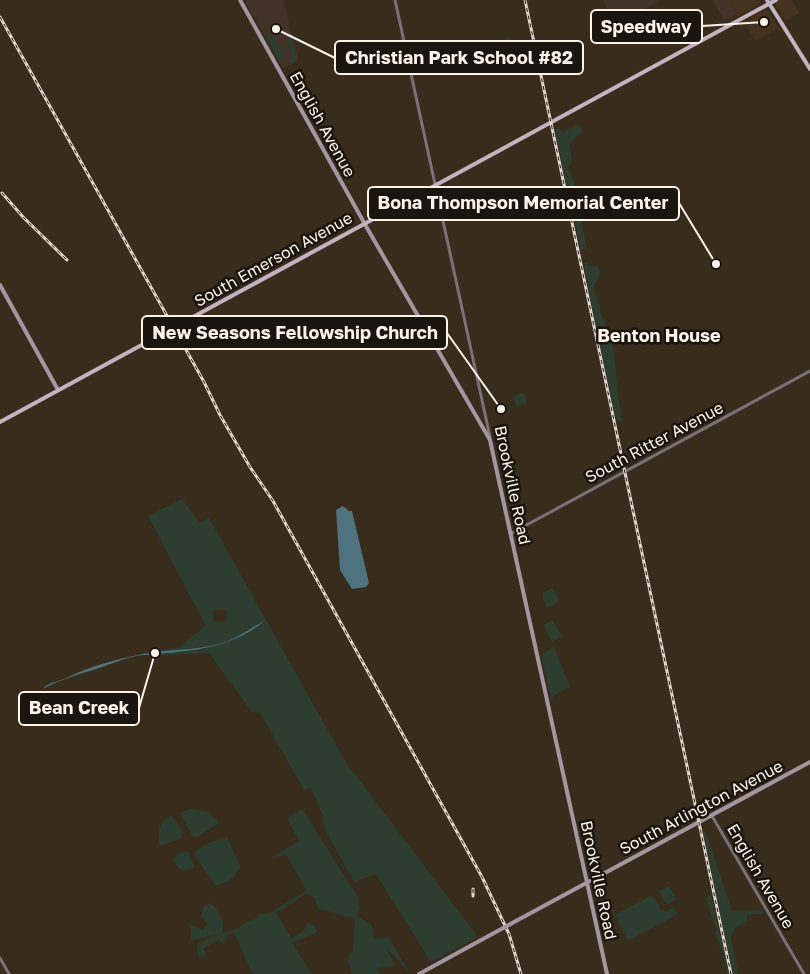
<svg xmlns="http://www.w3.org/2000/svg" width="810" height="974" font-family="'Golos Text',sans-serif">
<rect width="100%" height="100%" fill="#382c1d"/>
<path fill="#45331f" d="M729 0H760L759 4 738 16Z
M781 0H792L799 13 785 21 775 3Z
M766 9 779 28 755 41 744 21Z"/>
<path fill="#433228" d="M244 0H283L298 58 297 61 283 68Z
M602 0H660L617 25Z
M712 0H729L737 14 725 21Z"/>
<path fill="#2d3e31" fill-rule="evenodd" d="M269 34 275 39 285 56 279 60 265 36Z
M510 36 515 58 510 60 505 37Z
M291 37 297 60 290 65 289 63 293 58 290 51 291 50 286 39Z
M576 125 580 126 583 130 570 144 572 162 568 167 574 181 576 196 580 202 582 228 587 248 581 250 556 134V129L558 127 560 130 563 132Z
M586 262 591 266 598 267 601 272 593 288C596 294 597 299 599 306 602 318 609 330 612 343 617 369 617 395 622 421H617L597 333 584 264Z
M523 392 527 402 517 407 513 397Z
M182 499 200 523 209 518 345 761 478 937 431 962 376 874 354 882 325 829 323 816 311 788 304 790 260 713 252 712 209 653 150 656 140 654 179 647 206 626 148 516ZM214 610H226L227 620 224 622 212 621Z
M552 588 560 601 546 608 542 593Z
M552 620 562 636 552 642 543 625Z
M554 647 570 687 552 697 553 699 551 700 541 654Z
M190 809C203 809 212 812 219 823L197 837 192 836 181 813Z
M302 809 358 897 360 907 357 916 372 925 373 939 388 937 410 973 387 949 395 966 377 968 381 974H353L347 960 353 948 355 919 317 908 315 898 306 894 276 913 292 939 305 929 307 923 315 925 317 932 292 943 312 974H254C245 963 242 946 234 933L227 935 225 945 218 939 203 949 206 953 202 958 198 956 197 944 209 938 219 935 208 936 191 941V929L187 923 203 930 207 923 201 916 204 906 210 903C219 909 225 922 223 932L237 929 248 921 256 919 260 914 270 913 306 890 286 854 271 858 299 841 287 818Z
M171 815 183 832 182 838 160 846C156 833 160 822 171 815Z
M703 832H706L732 911 763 910V914L747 915V921L735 928 731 938 738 974H733Z
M227 837 240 866C235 879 228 882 216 886L194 855C199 844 217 841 227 837Z
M185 851 188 852 195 868 183 871 178 868 173 859 176 855Z
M669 886 677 899 668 904 663 900 659 891Z
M711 894 729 974H727L723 954 715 934 717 931 706 899Z
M650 896 654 897 662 911 664 910 666 912 674 907 678 914 628 941 615 915Z"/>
<path fill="#4f727f" d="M343 506 349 511H352L369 583 366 587 352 589 340 570 336 510Z
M264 621C230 650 186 651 144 655 128 656 112 664 96 669 79 674 59 680 43 689 48 682 58 682 66 678 90 666 117 659 143 654 167 649 194 651 219 644 235 640 249 629 264 621Z"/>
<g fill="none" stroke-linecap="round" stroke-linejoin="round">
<path stroke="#797177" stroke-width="3" d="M395 0 490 437
M510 534 810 371
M712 816 804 974
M0 958 9 974"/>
<path stroke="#a396a1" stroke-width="4" d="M240 0 367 228 490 440 607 974
M0 285 58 390
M516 921 810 762
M419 974 472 945"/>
<path stroke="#c3b3c1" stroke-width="4" d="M767 0 810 69
M0 422 776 0"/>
<defs>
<path id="rail" d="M525 0 731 974
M0 17 204 382 220 415 250 467 273 501 482 877 509 934 521 974
M2 193 24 218 67 260
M473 889V896"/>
</defs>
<use href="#rail" stroke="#e1d7ce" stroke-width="3"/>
<use href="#rail" stroke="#1b150f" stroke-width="1" stroke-dasharray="4" stroke-linecap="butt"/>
<path stroke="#a396a1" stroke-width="4" d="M472 945 516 921"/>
</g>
<g text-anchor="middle" stroke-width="5" stroke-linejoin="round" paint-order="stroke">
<g font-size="16" fill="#fbf2e9" stroke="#1b150f">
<text transform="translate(323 124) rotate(61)" y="6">English Avenue</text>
<text transform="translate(273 259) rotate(-29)" y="6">South Emerson Avenue</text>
<text transform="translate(654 442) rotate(-28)" y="6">South Ritter Avenue</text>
<text transform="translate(513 485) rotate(78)" y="6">Brookville Road</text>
<text transform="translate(701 807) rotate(-28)" y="6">South Arlington Avenue</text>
<text transform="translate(761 876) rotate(60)" y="6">English Avenue</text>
<text transform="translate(599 880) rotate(78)" y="6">Brookville Road</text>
</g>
<g font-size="18" font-weight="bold" fill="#fbf2e9" stroke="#1b150f">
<text x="659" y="342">Benton House</text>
</g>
</g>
<path fill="none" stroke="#fbf2e9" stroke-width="2" d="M764 22L702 26M276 29L335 58M716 264L679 203M501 409L447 333M155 653L139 708"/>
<g fill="#fbf2e9" stroke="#1b150f" stroke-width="2">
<circle cx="764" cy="22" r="5"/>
<circle cx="276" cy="29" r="5"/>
<circle cx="716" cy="264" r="5"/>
<circle cx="501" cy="409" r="5"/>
<circle cx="155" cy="653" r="5"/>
</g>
<g fill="#1b150f" stroke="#fbf2e9" stroke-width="2">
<rect x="591" y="10" width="111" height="33" rx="5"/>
<rect x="335" y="41" width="248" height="33" rx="5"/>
<rect x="368" y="187" width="311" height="33" rx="5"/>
<rect x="142" y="316" width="305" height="33" rx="5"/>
<rect x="19" y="692" width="120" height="33" rx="5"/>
</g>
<g font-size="18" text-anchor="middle" font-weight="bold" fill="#fbf2e9">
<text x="646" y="33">Speedway</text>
<text x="459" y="64">Christian Park School #82</text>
<text x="523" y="209">Bona Thompson Memorial Center</text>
<text x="295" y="339">New Seasons Fellowship Church</text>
<text x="79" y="714">Bean Creek</text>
</g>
</svg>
